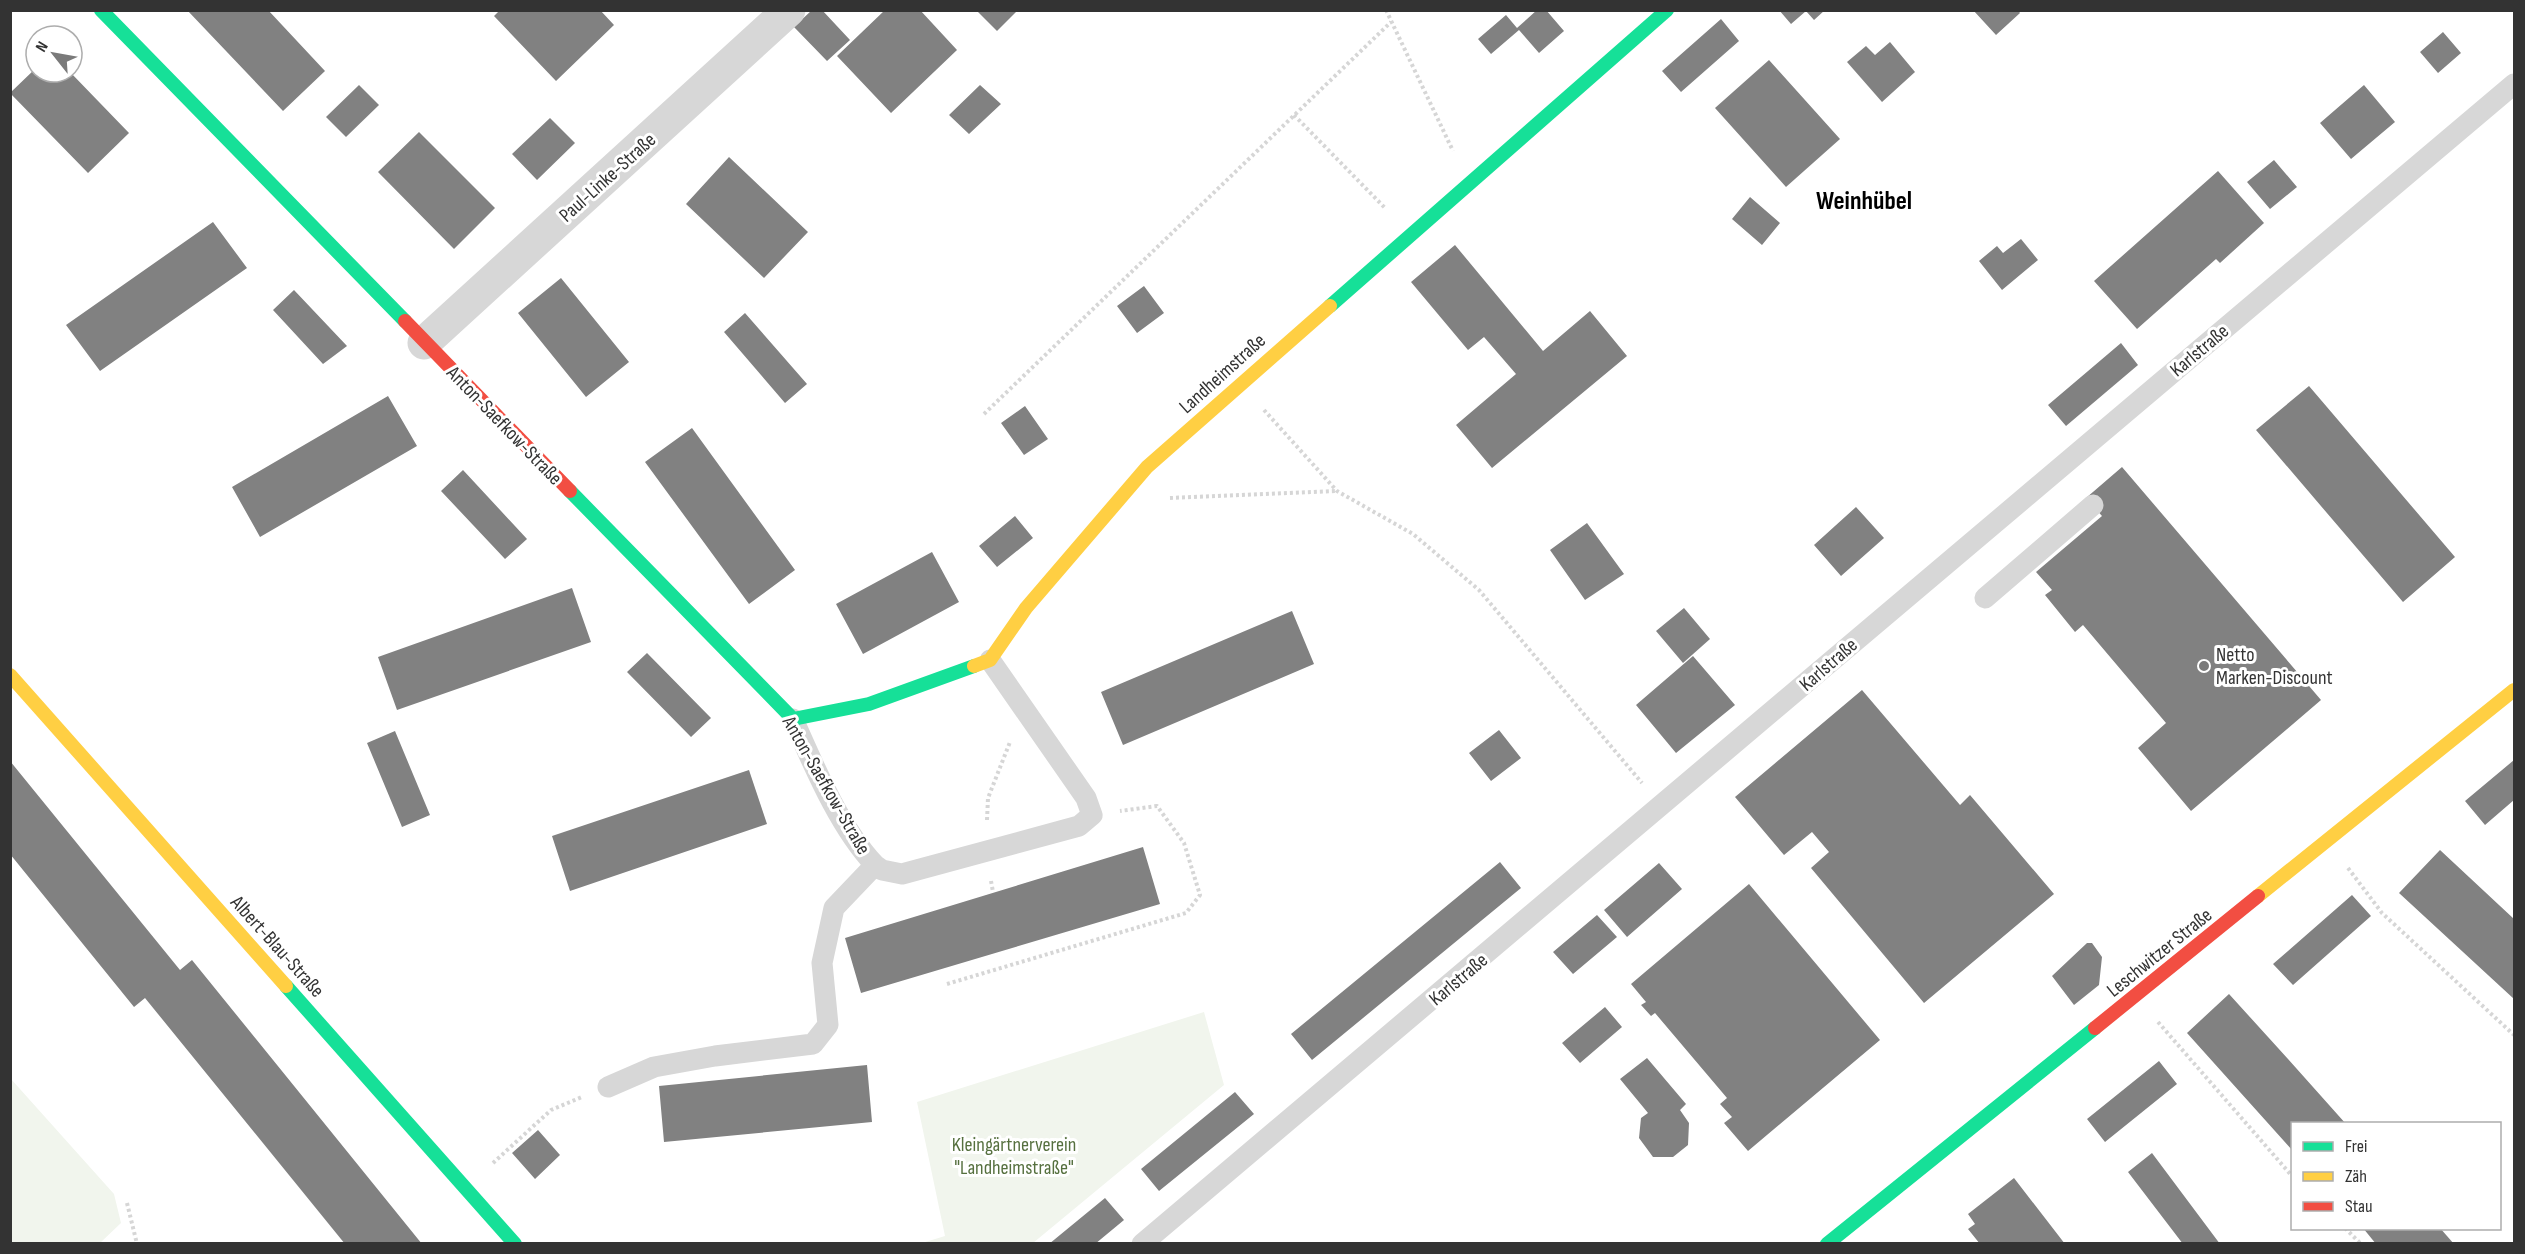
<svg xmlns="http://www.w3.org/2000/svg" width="2525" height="1254" font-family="'Sofia Sans Condensed',sans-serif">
<rect width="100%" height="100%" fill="#fff"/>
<path fill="#f1f5ed" d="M1204 1012 1224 1085 1033 1243H922L945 1236 917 1102Z
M11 1079 114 1194 121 1223 100 1243H11Z"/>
<path fill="#818181" d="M187 10H268L325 71 283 111Z
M500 10H600L614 25 556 81 494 16Z
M812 10H822L850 40 827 61 794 27Z
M885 10H920L957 50 891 113 837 56Z
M976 10H1018L997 31Z
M1537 10H1546L1564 31 1539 53 1519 30 1491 54 1478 39 1506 15 1517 28Z
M1779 10H1825L1814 20 1806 11 1791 24Z
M1973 10H2018L2020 13 1996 35Z
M1721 19 1739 41 1681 92 1662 71Z
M2443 32 2461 53 2438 73 2420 52Z
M1890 42 1915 72 1882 102 1847 62 1866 46 1875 55Z
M1769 60 1840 139 1786 187 1715 108Z
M36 68V72H70L129 133 88 173 10 93Z
M359 85 379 105 346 137 326 117Z
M980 85 1001 104 969 134 949 115Z
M2364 85 2395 122 2351 159 2320 123Z
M550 118 575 143 537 180 512 154Z
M419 132 495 208 454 249 378 172Z
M729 157 808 232 764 278 686 204Z
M2274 160 2297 187 2270 209 2247 182Z
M2218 171 2264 223 2220 263 2216 259 2137 329 2094 281Z
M1750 197 1780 223 1762 245 1732 219Z
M213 222 247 268 100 371 66 325Z
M2021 239 2038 260 2002 290 1979 261 1997 246 2003 253Z
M1455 245 1543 351 1590 311 1627 356 1492 468 1456 425 1516 374 1484 337 1468 350 1411 282Z
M561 278 629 362 586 397 518 313Z
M1144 286 1164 313 1137 333 1117 306Z
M294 290 347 346 323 364 273 310Z
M745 313 807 384 785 403 724 332Z
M2121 343 2138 365 2066 426 2048 405Z
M2309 386 2455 557 2403 602 2256 430Z
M388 396 417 446 260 537 232 487Z
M1025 406 1048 439 1024 455 1001 423Z
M692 428 795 570 749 604 645 462Z
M2122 467 2321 700 2191 811 2138 748 2166 723 2083 625 2075 632 2045 595 2052 590 2036 572 2102 516 2086 498Z
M463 470 527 539 505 559 441 491Z
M1856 507 1884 538 1841 576 1814 545Z
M1015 516 1033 538 997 567 979 546Z
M1587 523 1624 574 1585 600 1550 550Z
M932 552 959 602 863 654 836 604Z
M572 588 591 642 397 710 378 657Z
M1684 608 1710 639 1683 663 1656 631Z
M1292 611 1314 664 1123 745 1101 692Z
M647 653 711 718 691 737 627 672Z
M1693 656 1735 705 1676 753 1636 705Z
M1862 690 1960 805 1970 795 2054 894 1924 1003 1811 868 1829 852 1812 832 1784 855 1735 797Z
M1499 730 1521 758 1491 781 1469 753Z
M395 731 430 815 402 827 367 743Z
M2514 760V800L2485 825 2465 801Z
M10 761 180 970 192 960 422 1244H345L145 998 134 1007 10 854Z
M749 770 767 824 570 891 552 836Z
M1143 847 1160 904 861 993 845 938Z
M2440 850 2514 919V999L2399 893Z
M1500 862 1521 888 1312 1060 1291 1034Z
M1659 863 1682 889 1627 937 1604 910Z
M1749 884 1880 1040 1748 1151 1724 1123 1732 1117 1720 1104 1727 1098 1655 1013 1651 1016 1641 1005 1646 1002 1631 984Z
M2352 895 2371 916 2293 985 2273 964Z
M1597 915 1617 937 1573 974 1553 952Z
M2087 943H2092L2102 957 2099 985 2074 1005 2052 976Z
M2229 994 2288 1059 2346 1124H2292V1150L2187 1033Z
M1605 1007 1622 1027 1580 1063 1562 1043Z
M1647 1058 1686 1104 1680 1110 1689 1123 1688 1145 1673 1157H1653L1639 1138 1641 1118 1648 1113 1620 1079Z
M2159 1061 2177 1084 2105 1142 2087 1119Z
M867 1065 872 1122 664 1142 659 1086Z
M1235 1092 1254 1114 1159 1191 1141 1169Z
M538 1130 560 1155 535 1179 512 1153Z
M2152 1153 2220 1244H2183L2128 1172Z
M2014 1178 2065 1244H1980L1968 1229 1975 1224 1968 1214Z
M1105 1198 1124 1220 1095 1244H1049Z
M2363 1228H2440L2454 1244H2376Z"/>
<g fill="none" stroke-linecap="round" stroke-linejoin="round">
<path stroke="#d6d6d6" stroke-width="4" stroke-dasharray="3 3" stroke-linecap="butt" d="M1386 10 1453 151
M1294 115 1386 209
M1264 410 1337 491 1413 534 1479 590 1642 783
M984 414 1391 22
M1170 498 1336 491
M987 820 988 798 1010 742
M2348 868 2382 913 2514 1035
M991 881 993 892
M947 984 1186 913 1200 895 1184 843 1157 806 1120 811
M2158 1022 2292 1176
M493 1163 551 1110 582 1097
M127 1203 137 1244
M2345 1228 2361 1244"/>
<path stroke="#d7d7d7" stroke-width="21" d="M1985 598 2093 505
M793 719C814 766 839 827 875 865
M608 1087 654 1067 715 1056 813 1044 828 1025 822 963 834 908 875 865 882 870 902 874 1079 826 1092 815 1086 798 990 660
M1142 1244 2514 84"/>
<path stroke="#d7d7d7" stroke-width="33" d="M424 343 789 10"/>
<path stroke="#16e098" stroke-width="14" d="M101 10 405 321
M1330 306 1667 10
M570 491 793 719 869 704 974 666
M286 986 515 1244
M1827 1244 2095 1028"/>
<path stroke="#ffcf43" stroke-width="14" d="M974 666 990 660 1026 608 1147 467 1330 306
M10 675 286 986
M2258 896 2514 690"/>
<path stroke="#f24e42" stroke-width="14" d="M405 321 570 491
M2095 1028 2258 896"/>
</g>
<circle fill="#7a7a7a" stroke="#fff" stroke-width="2" cx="2204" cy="666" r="6"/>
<g text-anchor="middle" stroke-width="6" stroke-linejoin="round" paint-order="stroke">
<g font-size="20" fill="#333" stroke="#fff">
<text transform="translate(607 177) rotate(-42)" y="7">Paul-Linke-Straße</text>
<text transform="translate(2199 350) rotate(-40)" y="7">Karlstraße</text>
<text transform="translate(1222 373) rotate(-42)" y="7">Landheimstraße</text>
<text transform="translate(505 425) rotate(46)" y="7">Anton-Saefkow-Straße</text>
<text transform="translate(1828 664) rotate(-41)" y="7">Karlstraße</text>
<text transform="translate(827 785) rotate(60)" y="7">Anton-Saefkow-Straße</text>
<text transform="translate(278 946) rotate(48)" y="7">Albert-Blau-Straße</text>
<text transform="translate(2159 952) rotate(-39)" y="7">Leschwitzer Straße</text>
<text transform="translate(1458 979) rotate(-40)" y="7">Karlstraße</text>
</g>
<g font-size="20" fill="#333" stroke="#fff" text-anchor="start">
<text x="2216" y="661">Netto<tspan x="2216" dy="23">Marken-Discount</tspan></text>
</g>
<g font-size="20" fill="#56703f" stroke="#fff">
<text x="1014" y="1151">Kleingärtnerverein<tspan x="1014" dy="23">"Landheimstraße"</tspan></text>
</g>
<g font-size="26" font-weight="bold" fill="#000" stroke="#fff">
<text x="1864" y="209">Weinhübel</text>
</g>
</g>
<rect width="2525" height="1254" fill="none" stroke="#333333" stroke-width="24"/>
<rect x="2291" y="1122" width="210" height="108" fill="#ffffff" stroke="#adadad" stroke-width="1.5"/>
<rect x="2303" y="1142" width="30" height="9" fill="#16e098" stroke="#adadad" stroke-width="1.5"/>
<text x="2345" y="1152" font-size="18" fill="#333333">Frei</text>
<rect x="2303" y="1172" width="30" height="9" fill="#ffcf43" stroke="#adadad" stroke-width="1.5"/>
<text x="2345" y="1182" font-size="18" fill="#333333">Zäh</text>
<rect x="2303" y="1202" width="30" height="9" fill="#f24e42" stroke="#adadad" stroke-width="1.5"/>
<text x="2345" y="1212" font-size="18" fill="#333333">Stau</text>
<g transform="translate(54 54) rotate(301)"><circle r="28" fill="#ffffff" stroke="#adadad" stroke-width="1.5"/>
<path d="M0-4.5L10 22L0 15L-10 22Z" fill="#7a7a7a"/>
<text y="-9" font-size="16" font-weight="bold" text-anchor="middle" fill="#333333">N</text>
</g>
</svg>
